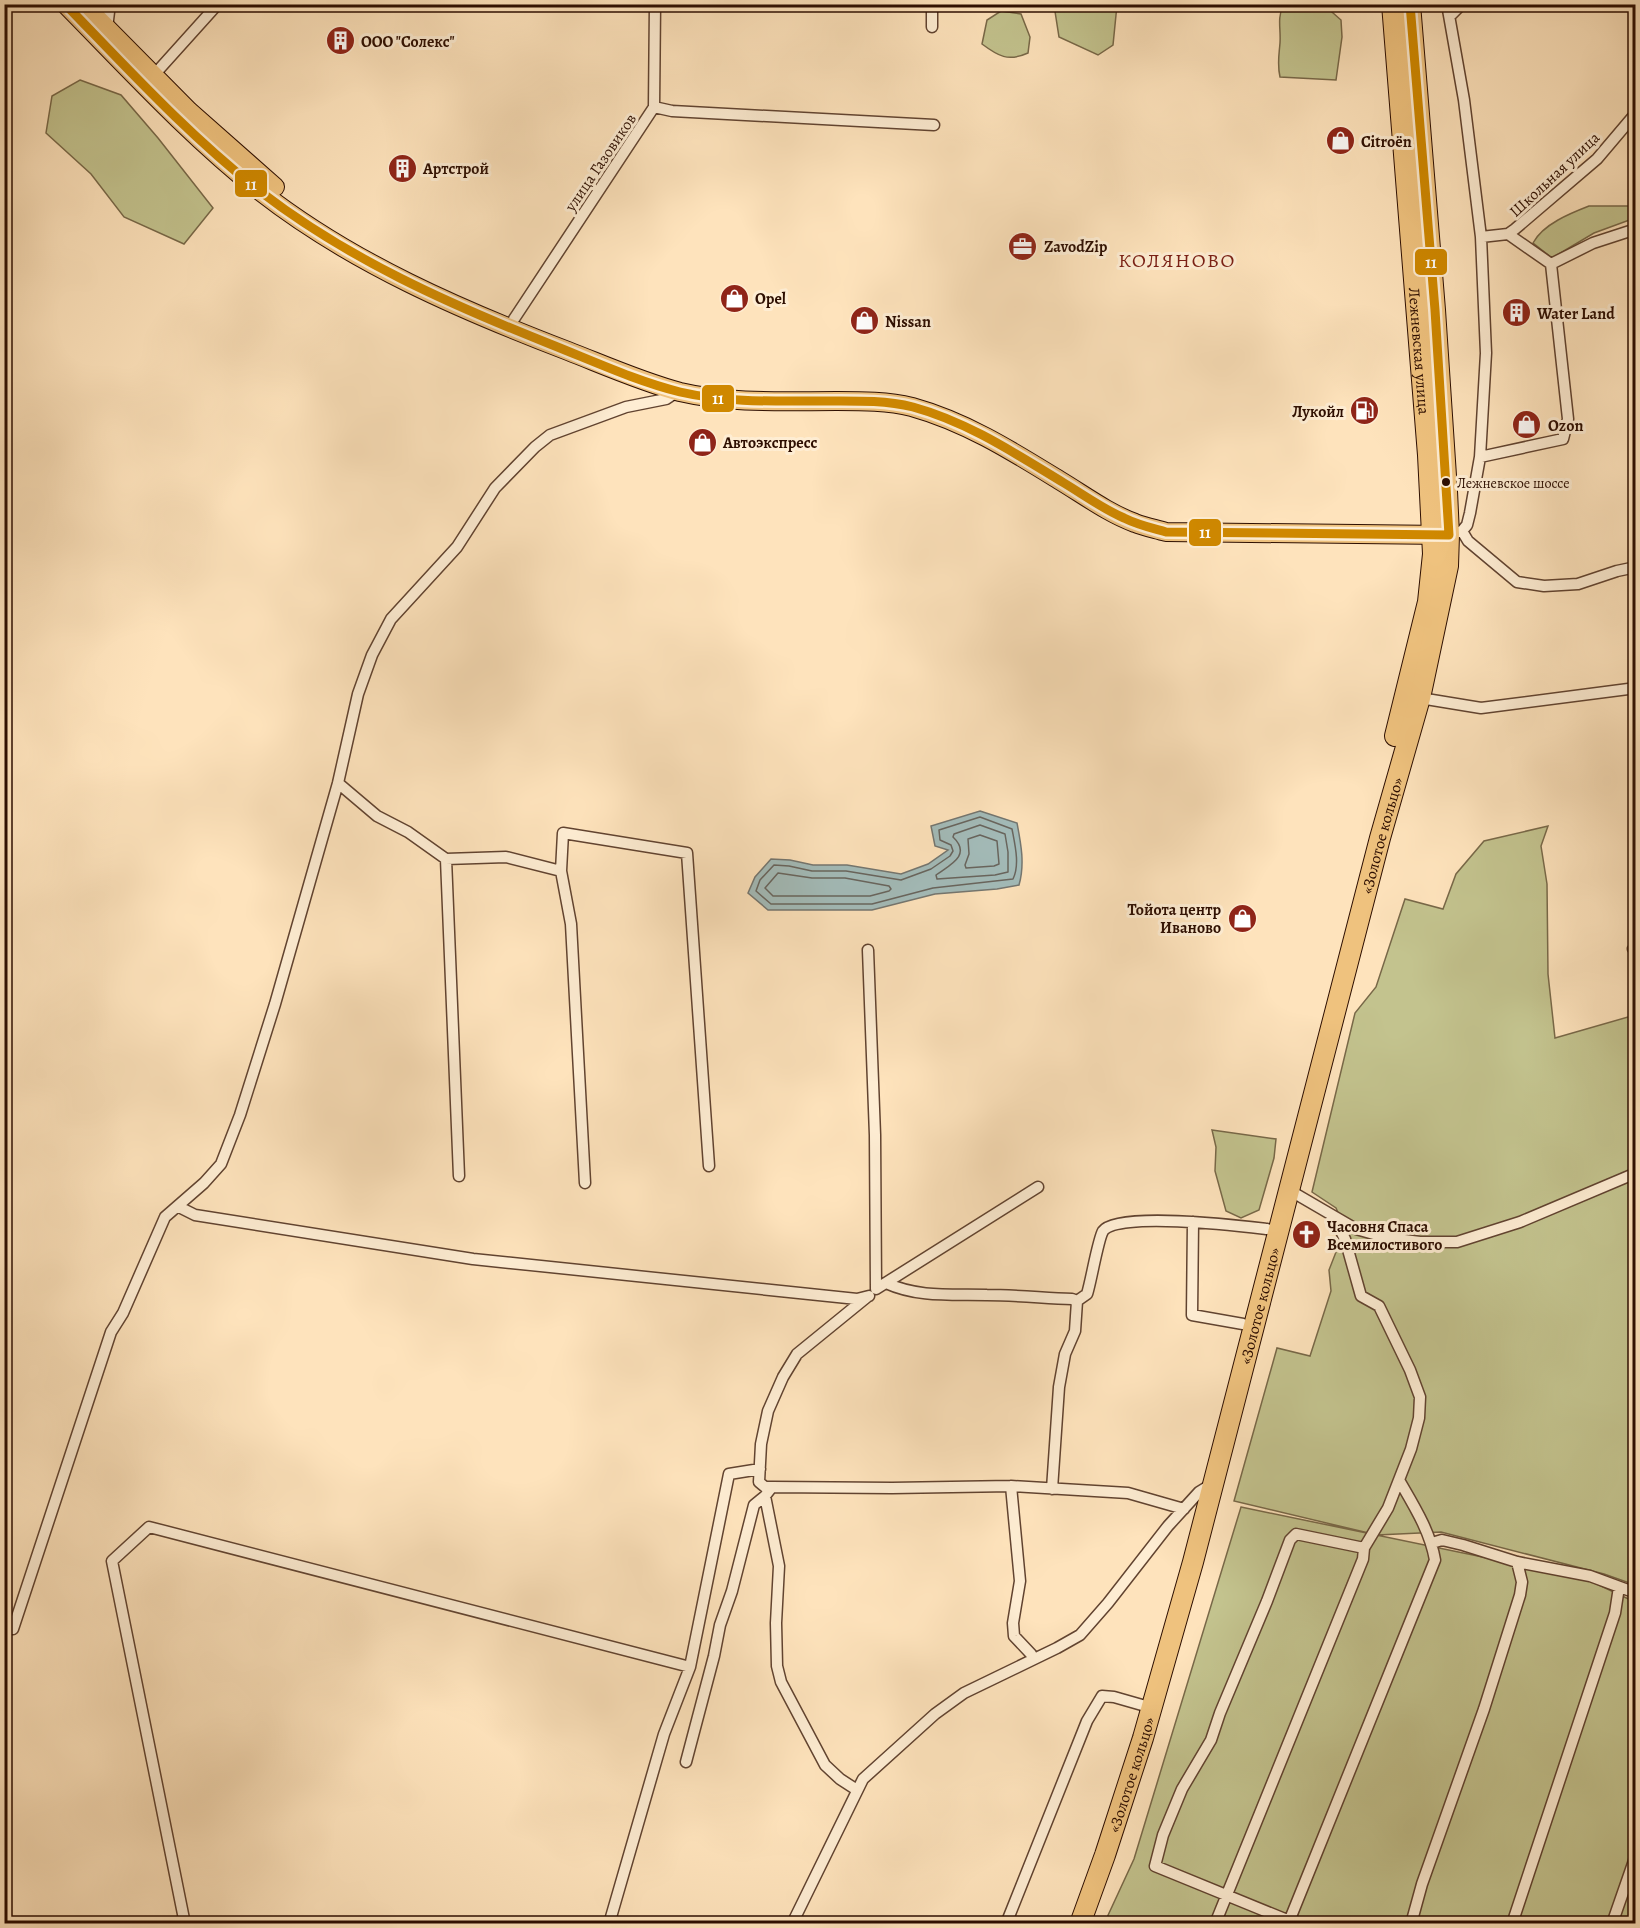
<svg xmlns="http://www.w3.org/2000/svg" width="1640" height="1928" font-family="Alegreya,serif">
<rect width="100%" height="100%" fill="#fee3bc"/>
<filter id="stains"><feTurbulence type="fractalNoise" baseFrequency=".00333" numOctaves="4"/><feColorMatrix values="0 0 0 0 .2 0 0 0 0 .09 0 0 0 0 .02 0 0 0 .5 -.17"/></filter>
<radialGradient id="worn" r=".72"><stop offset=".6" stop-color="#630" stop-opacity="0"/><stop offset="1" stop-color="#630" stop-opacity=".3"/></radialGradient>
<path fill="#c3c38e" stroke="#786848" stroke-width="1.5" d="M1054 5H1117L1113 45 1098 55 1059 37Z
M1283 5H1324L1341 20 1342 37 1336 80 1280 77C1277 64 1279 56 1280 43 1281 28 1277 20 1283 5Z
M1001 11 1021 14 1030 37 1028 53C1008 62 998 56 982 44L987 20Z
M80 80 121 95 158 138 213 208 184 244 124 217 91 174 46 133 52 96Z
M1589 206H1635V218L1594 233 1552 258 1533 243C1543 224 1571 213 1589 206Z
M1548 826 1541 846 1547 884 1548 974 1555 1038 1635 1015V1585L1604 1574 1441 1532 1377 1535 1234 1501 1277 1348 1310 1356 1331 1291 1329 1270 1345 1229 1336 1208 1312 1192 1355 1013 1376 987 1405 899 1443 909 1456 874 1484 841Z
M1212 1130 1276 1139 1274 1158 1259 1210 1241 1218 1226 1211 1215 1171 1216 1147Z
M1241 1507 1584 1578 1635 1602V1923L1104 1924 1134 1859Z"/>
<path fill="#a3bcba" stroke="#747670" stroke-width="1.5" d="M980 811 1017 823C1021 844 1025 864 1019 885L997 889 935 894 872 910H768L748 893 755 877 771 859 790 860 813 865H847L901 874 928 864 948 850 935 846 931 826Z"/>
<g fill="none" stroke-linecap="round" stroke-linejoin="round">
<path stroke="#68655e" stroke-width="1.5" d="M980 817 1012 829C1015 845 1020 865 1013 879L933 888 872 904H771L756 891 760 880 774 865 789 866 812 871H846L901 880 931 869 950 856 953 851 951 845 940 840 939 830Z
M980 825 1005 834 1008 852V872L995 875 937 879 936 875C950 865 972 855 953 837L954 834Z
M980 835 997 841 999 864 994 866 966 868 965 865 969 854 968 839Z
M778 873 812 878H845L889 886 891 889 889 891 870 896H773L765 888Z"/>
<defs>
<path id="street" d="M932 4V27
M1447 4 1464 100 1481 237 1486 353 1480 457 1470 513 1467 525 1462 531 1449 535
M1450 16 1462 4
M107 28 110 4
M154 75 217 5
M654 107 672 111 934 125
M1508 234 1551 264 1593 243 1636 229
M1481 237 1508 234 1515 229 1597 159 1636 113
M514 319 654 107 655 4
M1480 457 1563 439 1568 419 1551 264
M1462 531 1468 541 1517 582 1544 586 1578 584 1617 571 1636 567
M1420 698 1481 708 1636 688
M338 783 377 816 408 832 446 859 459 1176
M446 859 506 857 561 871 563 833 687 853 709 1166
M561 871 571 924 585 1183
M1633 949H1636
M868 950 875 1135 876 1289 1038 1187
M1289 1190 1356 1229 1388 1238 1420 1242H1457L1520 1222 1636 1173
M179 1207 195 1215 473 1259 857 1299 869 1296
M1193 1222 1192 1315 1243 1324
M886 1283C919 1298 953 1294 987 1295 1015 1295 1044 1298 1072 1299L1077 1301
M1011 1486 1020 1581 1013 1623 1014 1636 1031 1654 1033 1659
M772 1487H765L759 1482 761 1444 768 1411 783 1377 797 1354 867 1297
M1052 1489 1059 1387 1065 1354 1075 1331 1077 1301 1087 1294C1091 1282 1098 1239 1103 1231 1117 1211 1241 1226 1267 1229
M1432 1543 1442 1540 1463 1545 1517 1562 1590 1576 1636 1593
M13 1629 111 1332 123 1313 165 1217 204 1183 221 1164 240 1115 275 1004 338 783 358 694 372 655 391 619 457 547 495 488 535 447 550 435 626 407 666 399 678 391
M686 1762 714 1656 720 1625 732 1591 754 1505 765 1496
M857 1790 840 1779 825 1765 781 1682 777 1666 776 1623 779 1566 765 1496 772 1487 892 1488 1011 1486 1128 1493 1184 1509
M185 1924 112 1561 149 1527 690 1667 729 1474 760 1469
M609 1924 664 1734 690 1667
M792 1924 863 1779 935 1714 964 1693 1057 1648 1080 1635 1108 1603 1168 1526 1199 1492 1212 1484
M1006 1924 1087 1721 1102 1696 1114 1697 1142 1705
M1215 1924 1363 1559 1364 1548
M1288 1924 1435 1560C1430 1531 1414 1506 1399 1480
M1297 1924 1155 1866 1163 1835 1182 1789 1211 1740 1220 1713 1267 1601 1290 1540 1296 1534 1364 1548 1388 1508 1411 1449 1419 1418 1420 1397 1410 1370 1379 1306 1361 1296 1345 1239 1334 1218
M1411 1924 1422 1884 1484 1709 1520 1595 1522 1582 1517 1562
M1512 1924 1615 1613 1619 1587
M1612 1924 1636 1855"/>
<path id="primary" d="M65 4C128 68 190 136 261 192 352 263 461 310 568 351 604 365 642 382 680 392 731 404 785 401 837 401 862 401 888 401 912 407 966 422 1012 451 1059 480 1084 495 1108 513 1135 523 1145 527 1156 529 1166 532L1445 535
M83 4 189 111 275 187"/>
<g id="highway">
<path id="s1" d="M1392 4 1428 455 1433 554 1428 602 1395 736"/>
<path id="s2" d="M1080 1924 1105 1855 1143 1738 1193 1562 1380 838 1420 698 1448 566 1449 535 1447 491 1435 310 1410 4"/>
</g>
</defs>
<use href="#street" stroke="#614330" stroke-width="13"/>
<use href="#primary" stroke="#2d0e01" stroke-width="20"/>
<use href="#highway" stroke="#2d0e01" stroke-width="22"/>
<use href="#street" stroke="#feedd3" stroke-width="10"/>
<use href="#primary" stroke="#efc27e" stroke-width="18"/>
<use href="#highway" stroke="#efc27e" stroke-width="20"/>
<defs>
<path id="bus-1" d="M65 4C128 69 190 137 261 192 348 259 449 304 550 344 593 361 636 381 680 392 728 403 777 401 825 401 854 401 884 400 913 407 968 422 1016 454 1064 483 1084 495 1103 509 1124 518 1138 525 1152 528 1166 532L1449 535 1435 310 1410 4"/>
</defs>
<use href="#bus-1" stroke="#feedd3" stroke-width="14"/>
<use href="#bus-1" stroke="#cf8800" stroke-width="9"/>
</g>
<defs>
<symbol id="building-disc" viewBox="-11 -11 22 22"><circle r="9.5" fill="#8f2418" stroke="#feedd3"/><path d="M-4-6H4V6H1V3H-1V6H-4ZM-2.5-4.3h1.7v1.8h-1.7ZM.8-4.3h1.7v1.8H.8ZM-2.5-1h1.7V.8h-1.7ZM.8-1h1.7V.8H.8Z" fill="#fff"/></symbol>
<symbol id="shop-disc" viewBox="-11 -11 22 22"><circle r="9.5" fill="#8f2418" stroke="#feedd3"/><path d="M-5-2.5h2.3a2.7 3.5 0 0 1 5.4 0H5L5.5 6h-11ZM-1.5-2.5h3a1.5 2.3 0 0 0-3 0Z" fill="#fff"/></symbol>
<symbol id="office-disc" viewBox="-11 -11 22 22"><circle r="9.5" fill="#8f2418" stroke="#feedd3"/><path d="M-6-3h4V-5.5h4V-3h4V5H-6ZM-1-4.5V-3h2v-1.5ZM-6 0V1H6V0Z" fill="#fff"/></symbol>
<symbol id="fuel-disc" viewBox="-11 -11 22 22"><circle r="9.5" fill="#8f2418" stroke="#feedd3"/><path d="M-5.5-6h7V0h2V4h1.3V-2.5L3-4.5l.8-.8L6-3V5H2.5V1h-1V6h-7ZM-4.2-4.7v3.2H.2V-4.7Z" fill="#fff"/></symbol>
<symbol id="church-disc" viewBox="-11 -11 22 22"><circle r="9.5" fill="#8f2418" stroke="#feedd3"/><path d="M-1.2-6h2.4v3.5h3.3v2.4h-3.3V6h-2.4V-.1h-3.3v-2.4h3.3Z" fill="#fff"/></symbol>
</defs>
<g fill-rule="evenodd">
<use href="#building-disc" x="324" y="24" width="33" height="33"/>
<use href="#shop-disc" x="1324" y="124" width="33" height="33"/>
<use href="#building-disc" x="386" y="152" width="33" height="33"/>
<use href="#office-disc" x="1006" y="230" width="33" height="33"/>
<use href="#shop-disc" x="718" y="282" width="33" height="33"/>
<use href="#building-disc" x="1500" y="296" width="33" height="33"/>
<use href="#shop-disc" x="848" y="304" width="33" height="33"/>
<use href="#fuel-disc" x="1348" y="394" width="33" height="33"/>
<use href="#shop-disc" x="1510" y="408" width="33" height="33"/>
<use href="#shop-disc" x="686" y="426" width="33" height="33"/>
<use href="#shop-disc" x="1226" y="902" width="33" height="33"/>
<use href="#church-disc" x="1290" y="1218" width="33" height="33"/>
</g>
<circle fill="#2d0e01" stroke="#feedd3" stroke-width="2" cx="1446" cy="482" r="5"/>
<g text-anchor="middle" stroke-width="6" stroke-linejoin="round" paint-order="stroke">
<g font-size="14" fill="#2d0e01" stroke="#feedd3" text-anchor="start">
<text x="1457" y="488">Лежневское шоссе</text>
</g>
<g font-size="16" font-weight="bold" fill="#2d0e01" stroke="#feedd3" text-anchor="start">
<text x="361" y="47">ООО "Солекс"</text>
<text x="1361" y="147">Citroën</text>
<text x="423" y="174">Артстрой</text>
<text x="1044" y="252">ZavodZip</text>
<text x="755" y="304">Opel</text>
<text x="1537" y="319">Water Land</text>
<text x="885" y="327">Nissan</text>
<text x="1344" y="417" text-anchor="end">Лукойл</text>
<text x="1548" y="431">Ozon</text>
<text x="723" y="448">Автоэкспресс</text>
<text x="1221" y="915" text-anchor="end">Тойота центр<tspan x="1221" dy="18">Иваново</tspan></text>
<text x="1327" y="1232">Часовня Спаса<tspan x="1327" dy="18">Всемилостивого</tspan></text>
</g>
<g font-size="16" fill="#2d0e01" stroke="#feedd3">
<text transform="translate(600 162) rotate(-56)" y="6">улица Газовиков</text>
<text transform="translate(1554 174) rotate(-43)" y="6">Школьная улица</text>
<text dy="6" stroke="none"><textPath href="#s1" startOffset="348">Лежневская улица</textPath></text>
<text dy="6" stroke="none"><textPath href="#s2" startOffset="1130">«Золотое кольцо»</textPath></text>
<text dy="6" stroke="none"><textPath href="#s2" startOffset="644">«Золотое кольцо»</textPath></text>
<text dy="6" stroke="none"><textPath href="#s2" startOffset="158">«Золотое кольцо»</textPath></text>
</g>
<g font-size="20" letter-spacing="1.5" fill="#7a1f14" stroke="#feedd3">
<text x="1177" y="267">КОЛЯНОВО</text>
</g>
</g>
<g stroke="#feedd3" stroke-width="2">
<rect x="234" y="169" width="34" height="29" rx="6" fill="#cf8800"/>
<rect x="1414" y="248" width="34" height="28" rx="6" fill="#cf8800"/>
<rect x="701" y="384" width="34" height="29" rx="6" fill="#cf8800"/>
<rect x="1188" y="518" width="34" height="29" rx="6" fill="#cf8800"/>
</g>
<g font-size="16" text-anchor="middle" font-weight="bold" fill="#fff">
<text x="251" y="190">11</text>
<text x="1431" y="268">11</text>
<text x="718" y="404">11</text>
<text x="1205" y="538">11</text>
</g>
<rect width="1640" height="1928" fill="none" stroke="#fee3bc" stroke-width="24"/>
<rect x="6" y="6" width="1628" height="1916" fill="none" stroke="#2d0e01" stroke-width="3"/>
<rect x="12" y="12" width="1616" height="1904" fill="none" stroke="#2d0e01" stroke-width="1.5"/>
<rect width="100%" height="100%" filter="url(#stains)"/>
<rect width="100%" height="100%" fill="url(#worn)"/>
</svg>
